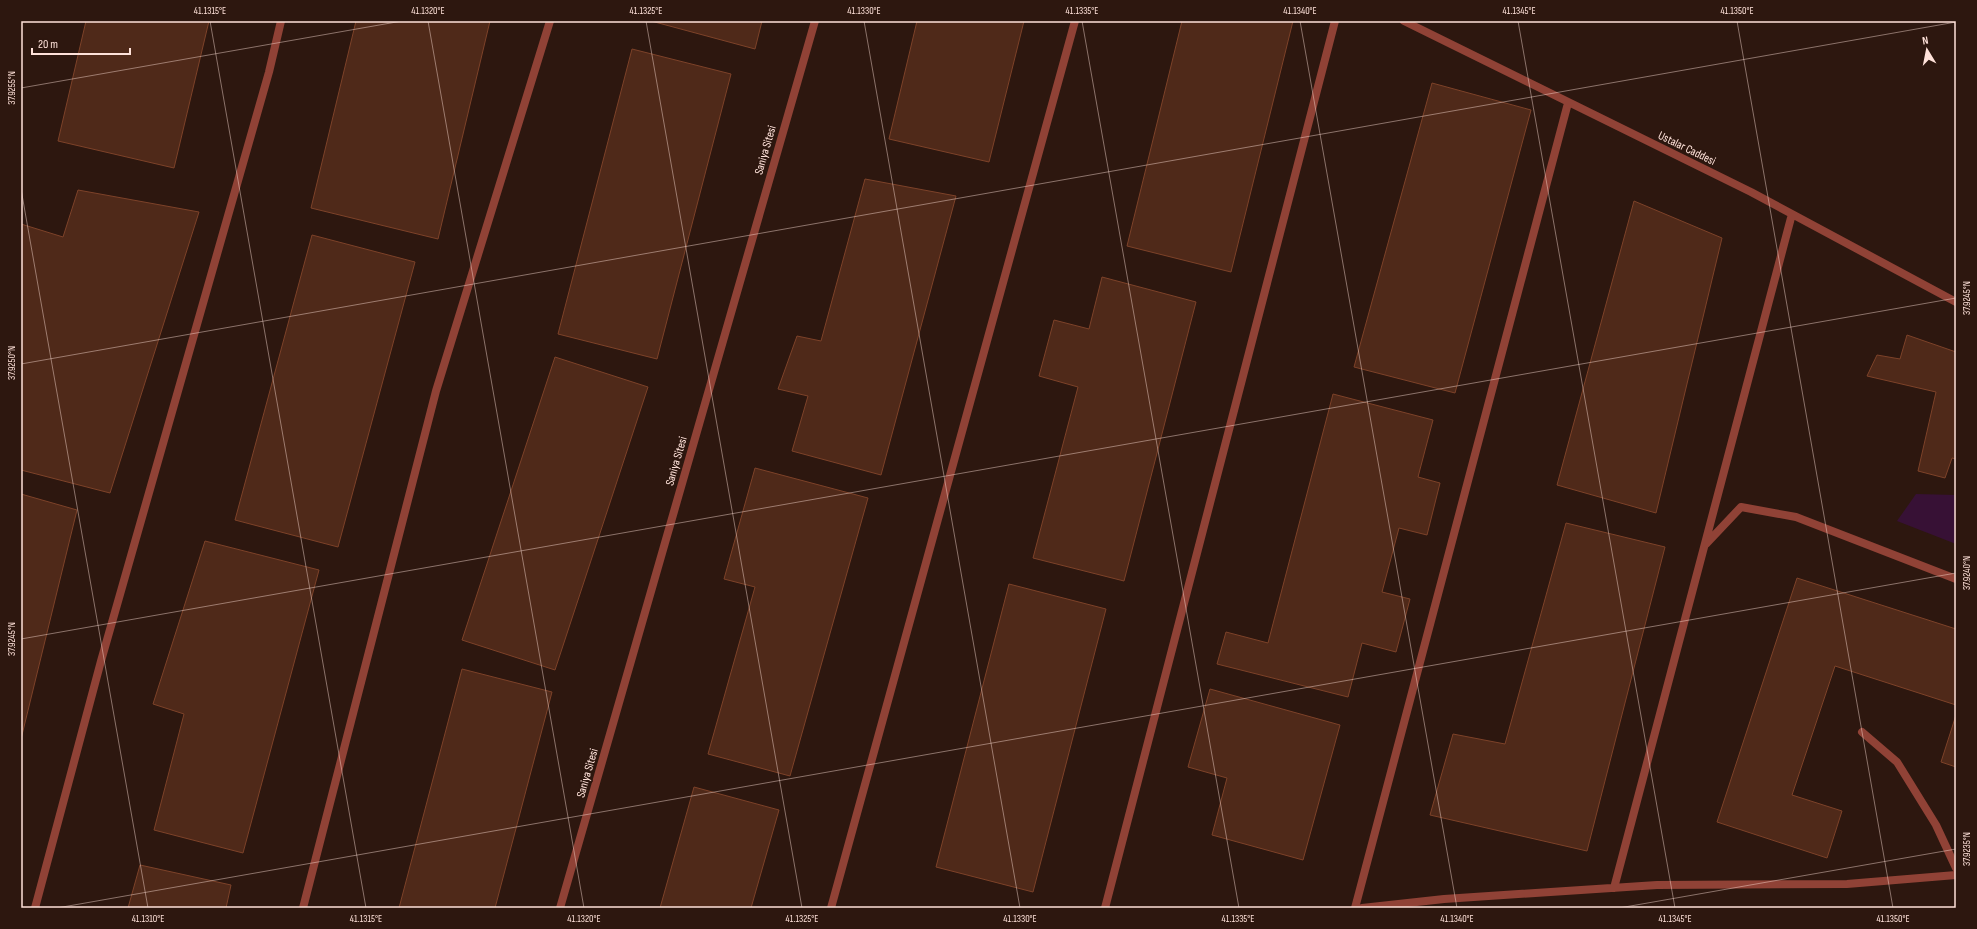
<svg xmlns="http://www.w3.org/2000/svg" width="1977" height="929" font-family="'Sofia Sans Condensed',sans-serif">
<rect width="100%" height="100%" fill="#2d170f"/>
<path fill="#371135" d="M1916 494 1956 495V544L1897 521Z"/>
<path fill="#4f2919" stroke="#7d4229" d="M86 21H209L174 168 58 141Z
M356 21H490L438 239 311 208Z
M651 21H762L755 49Z
M917 21H1024L989 162 889 139Z
M1182 21H1293L1231 272 1127 246Z
M632 49 731 74 657 359 558 334Z
M1432 83 1531 110 1455 393 1354 367Z
M865 179 956 196 881 475 792 451 808 396 778 389 797 336 821 341Z
M78 190 199 212 110 493 21 470V224L63 237Z
M1634 201 1722 238 1656 513 1557 485Z
M312 235 415 262 338 547 235 520Z
M1102 277 1196 302 1124 581 1033 558 1078 387 1039 376 1054 320 1089 329Z
M1907 335 1956 352V459L1952 458 1945 478 1918 471 1936 392 1867 376 1877 355 1900 359Z
M555 357 648 387 555 670 462 640Z
M1333 394 1433 420 1418 477 1440 483 1427 535 1399 528 1382 592 1410 599 1396 652 1362 643 1348 697 1217 664 1226 632 1268 643Z
M755 468 868 498 790 776 708 754 755 587 724 579Z
M21 494 77 510 21 739Z
M1566 523 1665 547 1587 851 1430 815 1453 734 1505 744Z
M205 541 319 570 243 853 154 830 184 714 153 704Z
M1797 578 1956 629V705L1835 666 1792 795 1842 811 1827 858 1717 822Z
M1009 584 1106 609 1033 892 936 867Z
M462 669 552 692 495 908H399Z
M1210 689 1340 725 1303 860 1212 835 1227 778 1188 767Z
M1956 715V767L1941 762Z
M694 787 779 810 751 908H660Z
M140 865 231 885 226 908H128Z"/>
<g fill="none" stroke-linecap="round" stroke-linejoin="round">
<path stroke="#904236" stroke-width="8" d="M1404 21 1751 192 1956 302
M1706 544 1741 507 1796 517 1956 579
M1862 732 1897 762 1936 825 1956 868
M1614 888 1792 214
M35 908 101 661 269 72 281 21
M303 908 436 391 550 21
M560 908 815 21
M831 908 1075 21
M1105 908 1335 21
M1355 908 1568 103
M1362 908 1444 899 1657 885 1847 884 1956 875"/>
</g>
<path fill="none" stroke="#ffe2da" stroke-width="1" stroke-opacity="0.45" d="M210 21 366 908M428 21 584 908M646 21 802 908M864 21 1020 908M1082 21 1239 908M1300 21 1457 908M1518 21 1675 908M1737 21 1893 908M1955 21 1956 28M21 88 402 21M21 189 148 908M21 364 1956 22M21 639 1956 298M57 908 1956 573M1619 908 1956 849"/>
<g text-anchor="middle" stroke-width="3.5" stroke-linejoin="round" paint-order="stroke">
<g font-size="12" fill="#ffe2da" stroke="#2d170f">
<text transform="translate(1687 148) rotate(26)" y="4">Ustalar Caddesi</text>
<text transform="translate(765 150) rotate(-74)" y="4">Saniya Sitesi</text>
<text transform="translate(676 461) rotate(-74)" y="4">Saniya Sitesi</text>
<text transform="translate(587 773) rotate(-74)" y="4">Saniya Sitesi</text>
</g>
</g>
<rect width="1977" height="929" fill="none" stroke="#2d170f" stroke-width="44"/>
<g transform="translate(1927 50) rotate(350)" stroke="#2d170f" stroke-width="3" paint-order="stroke">
<path d="M0-3L7 15L0 10L-7 15Z" fill="#ffe2da"/>
<text y="-6" font-size="11" font-weight="bold" text-anchor="middle" fill="#ffe2da">N</text>
</g>
<path d="M32 48v6h98v-6" fill="none" stroke="#ffe2da" stroke-width="2"/>
<text x="38" y="48" font-size="12" fill="#ffe2da" stroke="#2d170f" stroke-width="3" paint-order="stroke">20 m</text>
<rect x="22" y="22" width="1933" height="885" fill="none" stroke="#ffe2da" stroke-width="1.5"/>
<g font-size="10" text-anchor="middle" fill="#ffe2da">
<text x="210" y="14">41.1315°E</text>
<text x="428" y="14">41.1320°E</text>
<text x="646" y="14">41.1325°E</text>
<text x="864" y="14">41.1330°E</text>
<text x="1082" y="14">41.1335°E</text>
<text x="1300" y="14">41.1340°E</text>
<text x="1519" y="14">41.1345°E</text>
<text x="1737" y="14">41.1350°E</text>
<text transform="translate(11 88) rotate(-90)" y="4">37.9255°N</text>
<text transform="translate(1966 298) rotate(-90)" y="4">37.9245°N</text>
<text transform="translate(11 363) rotate(-90)" y="4">37.9250°N</text>
<text transform="translate(1966 573) rotate(-90)" y="4">37.9240°N</text>
<text transform="translate(11 639) rotate(-90)" y="4">37.9245°N</text>
<text transform="translate(1966 849) rotate(-90)" y="4">37.9235°N</text>
<text x="148" y="922">41.1310°E</text>
<text x="366" y="922">41.1315°E</text>
<text x="584" y="922">41.1320°E</text>
<text x="802" y="922">41.1325°E</text>
<text x="1020" y="922">41.1330°E</text>
<text x="1238" y="922">41.1335°E</text>
<text x="1457" y="922">41.1340°E</text>
<text x="1675" y="922">41.1345°E</text>
<text x="1893" y="922">41.1350°E</text>
</g>
</svg>
